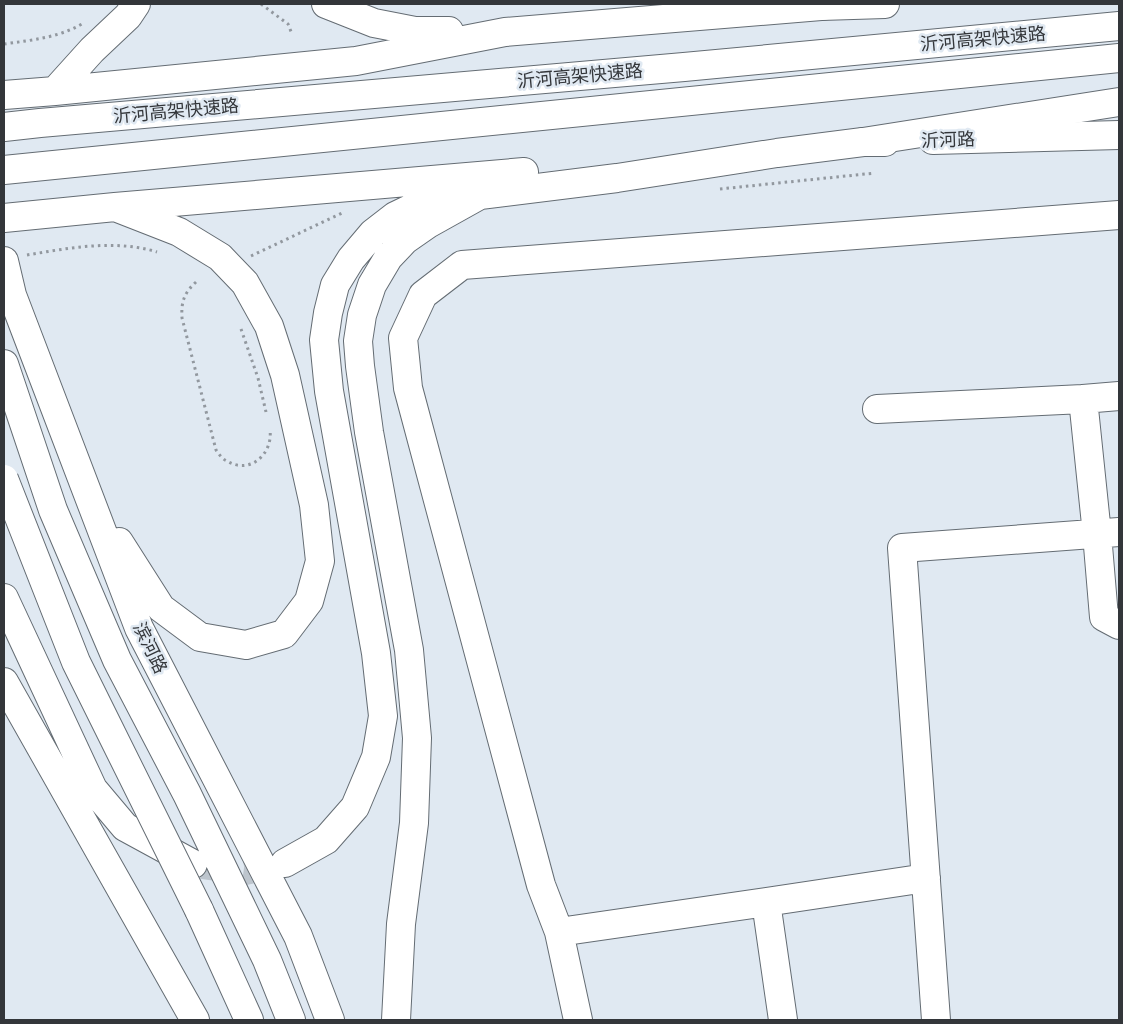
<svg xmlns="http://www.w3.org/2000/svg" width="1123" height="1024" font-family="'Alegreya Sans','Noto Sans SC',sans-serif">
<rect width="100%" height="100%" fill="#e0e9f2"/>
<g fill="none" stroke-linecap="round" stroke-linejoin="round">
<path stroke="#bdc5cd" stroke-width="28" stroke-dasharray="28 14" stroke-linecap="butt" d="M202 865 245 871 285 863"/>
<defs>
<path id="minor" d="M1083 399 1097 534 1104 617 1119 625
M877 409 1083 399 1119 396
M766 902 783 1020
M559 932 766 902 926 878
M578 1020 559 932 541 885 408 388 403 338 423 295 462 265 1119 215
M936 1020 902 548 1119 532"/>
<path id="major" d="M326 4 374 23 415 31H449
M55 91 92 50 128 16 136 4
M4 95 55 91 356 61 505 32 821 6 835 4
M933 140 1119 135
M115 207 179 232 220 257 245 283 269 326 285 375 314 505 320 561 309 601 284 634 246 645 200 637 161 608 119 542
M4 218 115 207 524 172
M4 261 12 295 139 628 298 936 330 1020
M4 364 53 510 117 660 187 794 267 960 291 1020
M4 598 93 789 125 827 193 864
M4 682 195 1020
M285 863 326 840 355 807 376 757 383 716 376 653 329 391 324 340 328 313 335 285 351 259 373 233 395 216 420 204 461 198
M199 910 249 1020
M396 1020 401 924 414 823 417 738 409 650 369 432 360 366 358 341 362 315 372 285 388 258 405 240 428 224 480 195 617 178 777 153 863 142H885"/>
<path id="highway" d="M821 6 885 4
M4 127 40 123 684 67 1119 26
M863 142 1119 102
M4 170 1119 58"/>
</defs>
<use href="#minor" stroke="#646c73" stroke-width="30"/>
<use href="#major" stroke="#646c73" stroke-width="30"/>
<use href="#highway" stroke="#646c73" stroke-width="30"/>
<path stroke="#92989f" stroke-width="3" stroke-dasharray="2.5 4" stroke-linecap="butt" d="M261 4 288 24 292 34
M4 44C32 40 57 38 82 24
M720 189 875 173
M27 255C69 248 115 239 157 252
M251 256 342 213
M196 282C184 293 181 302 182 318L216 450C219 454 222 459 227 461 250 475 273 454 270 430
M241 329 258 378 266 412"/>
<use href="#minor" stroke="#fff" stroke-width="28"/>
<use href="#major" stroke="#fff" stroke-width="28"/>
<use href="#highway" stroke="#fff" stroke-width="28"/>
<defs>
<path id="major-bridge" d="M4 479 76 662 199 910"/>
</defs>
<use href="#major-bridge" stroke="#646c73" stroke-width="30" stroke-linecap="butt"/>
<use href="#major-bridge" stroke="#fff" stroke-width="28"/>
</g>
<g text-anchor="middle" stroke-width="5" stroke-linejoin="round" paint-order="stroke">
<g font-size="18" fill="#33363a" stroke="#e0e9f2">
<text transform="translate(983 39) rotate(-5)" y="6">沂河高架快速路</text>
<text transform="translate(580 76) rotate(-5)" y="6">沂河高架快速路</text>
<text transform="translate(176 111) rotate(-5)" y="6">沂河高架快速路</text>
<text transform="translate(948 140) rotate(-2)" y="6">沂河路</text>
<text transform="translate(150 648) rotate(64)" y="6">滨河路</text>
</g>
</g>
<rect width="1123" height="1024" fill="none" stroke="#33363a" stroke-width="10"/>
</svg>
